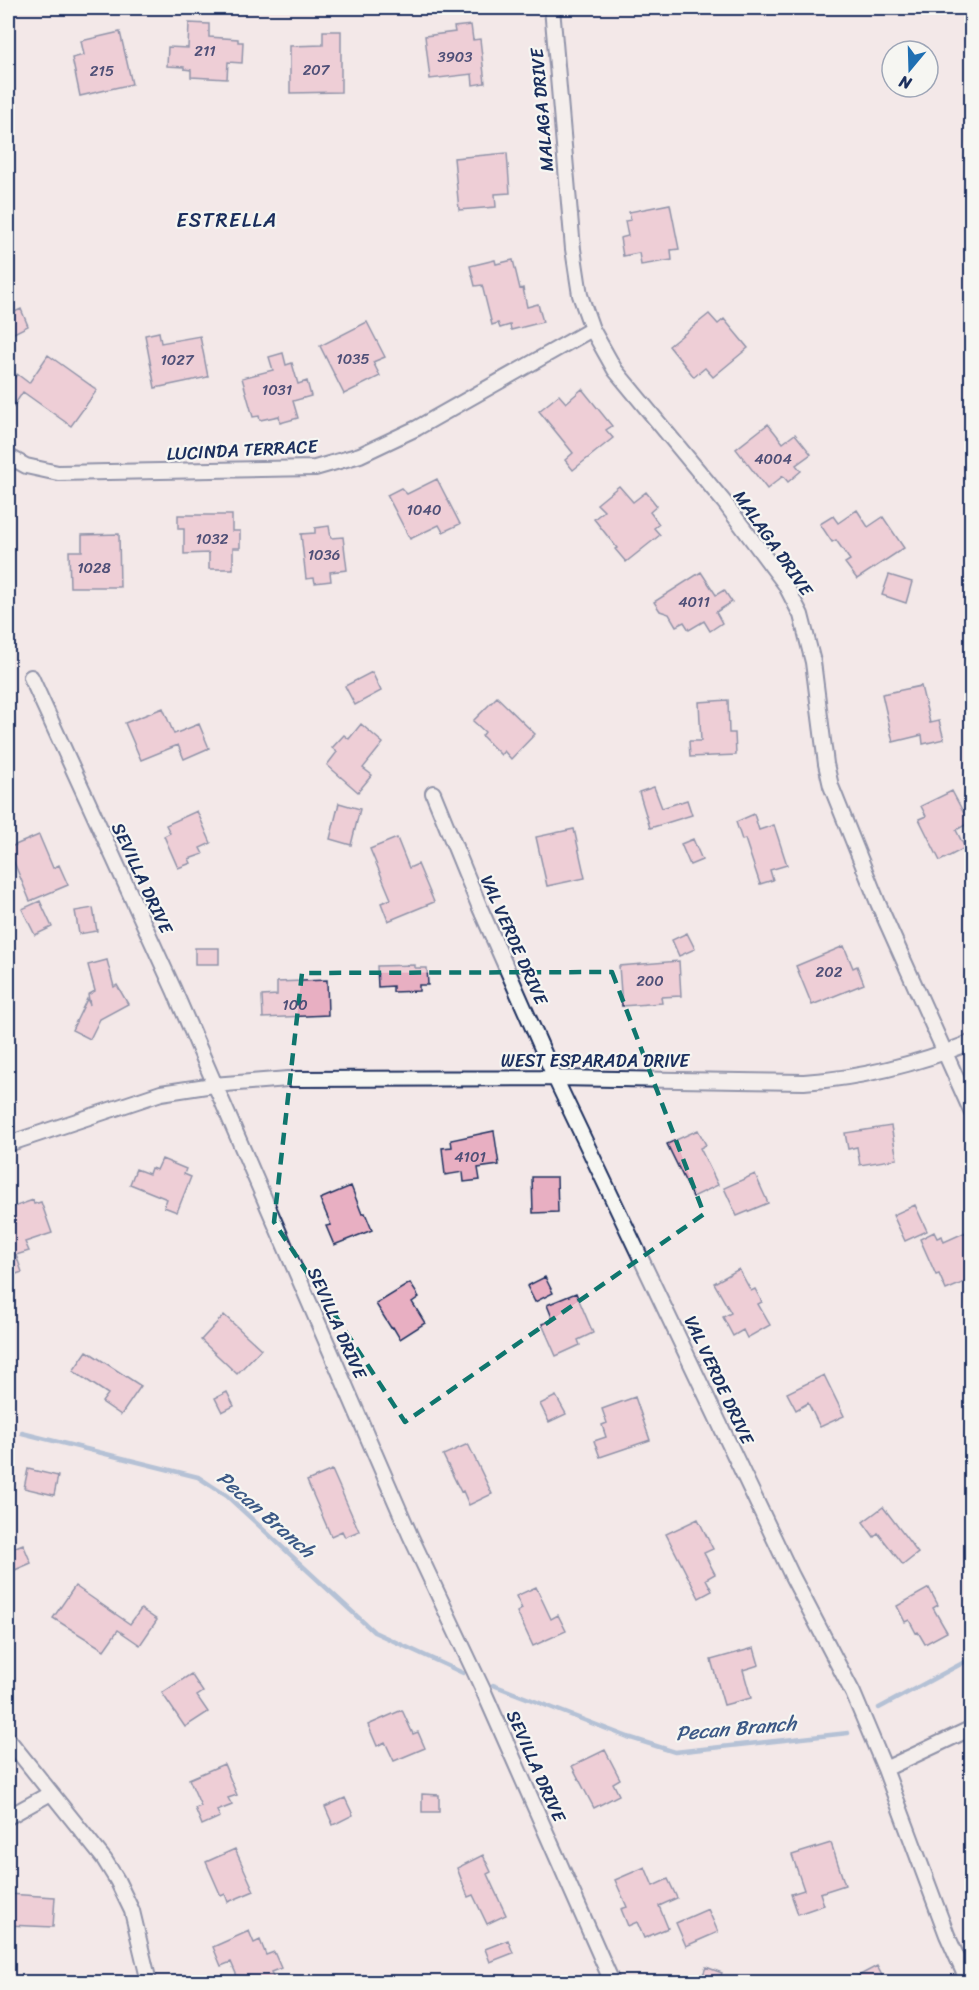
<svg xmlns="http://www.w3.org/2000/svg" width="979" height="1990" font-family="Sriracha,sans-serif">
<rect width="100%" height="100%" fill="#f3e8e8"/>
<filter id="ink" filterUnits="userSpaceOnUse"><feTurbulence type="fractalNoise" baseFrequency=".0167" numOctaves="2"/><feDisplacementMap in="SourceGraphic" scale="12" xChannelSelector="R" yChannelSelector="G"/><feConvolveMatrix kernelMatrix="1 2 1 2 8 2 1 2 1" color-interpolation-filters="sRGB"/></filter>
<g filter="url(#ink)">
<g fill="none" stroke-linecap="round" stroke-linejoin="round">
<path stroke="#6a93bf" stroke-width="4.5" d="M22 1433 198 1477 227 1496 374 1632 463 1673
M493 1685 628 1737 675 1752 848 1733
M879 1708 972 1658"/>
</g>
<path fill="#e8afc2" stroke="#1b2f5e" stroke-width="1.5" d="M189 23 209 24V37L238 39V42H243L242 63 228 62 227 79 191 77V70L184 69V67L167 66 168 47 188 48Z
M471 25 473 40 480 39 485 83 473 85 472 74 430 79 425 36 455 32 454 27Z
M323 31H341V92L290 93V46L323 45Z
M120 32 132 84 80 96 72 58 84 55 81 41Z
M507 153 510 193 495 194 496 207 459 210 454 158Z
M670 204 679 249 671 250 672 260 641 265 639 253 623 256 620 238 628 236 625 221 631 220 629 212Z
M495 260 496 264 513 260 520 289 523 288 527 307 538 304 543 322 511 330 510 325 500 328 498 323 492 325 482 285 475 286 470 266Z
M21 309 28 326 8 336V315Z
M709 314 718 324 724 319 748 348 713 377 705 368 694 377 669 346Z
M367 322 385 357 373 362 380 376 344 394 320 346Z
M159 332 161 343 200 336 208 377 155 388 145 335Z
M283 353 286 365 292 363 298 384 307 381 311 396 293 401 298 418 280 423 279 416 260 420 259 416 253 417 242 378 273 370 269 357Z
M48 355 97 390 71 426 23 392 8 414V387L17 374 29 383Z
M582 389 612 426 606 430 613 438 573 470 565 460 573 453 539 411 559 395 566 403Z
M768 424 783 443 795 434 811 454 796 465 801 471 788 482 783 476 767 489 736 449Z
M437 479 460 524 443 532 439 525 410 539 387 495 401 488 407 494Z
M619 486 633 502 646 492 657 506 650 512 659 524 654 528 660 535 626 562 615 549 617 548 594 519 604 511 597 504Z
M857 510 868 527 883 517 904 548 857 579 845 563 850 560 836 540 832 542 820 524 833 516 838 523Z
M178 515H232V531H240V548H233V569H209V553L184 554V529H178Z
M329 526 331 538 343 537 347 570 330 572 331 581 315 583 314 578 306 579 301 534 315 533V528Z
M119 534 120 587H70L69 551H82V535Z
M701 572 716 595 724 590 732 602 716 612 722 623 710 631 704 621 689 630 684 622 676 626 669 614 660 611 654 602Z
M889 575 912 582 906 603 882 595Z
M372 672 381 691 355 705 345 686Z
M921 686 930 723 939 721 944 739 923 744 922 735 893 742 882 694Z
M497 697 535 734 511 759 504 751 501 755 482 736 485 732 473 721Z
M728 700 729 733H735L736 755 690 757 689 741H701L699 702Z
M163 708 174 734 199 724 209 748 184 759 178 745 141 760 125 723Z
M361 724 383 743 363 768 372 775 358 792 327 765 337 752 332 748 344 735 349 739Z
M654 787 662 808 687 800 692 815 650 828 639 792Z
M952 791 969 823 956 830 965 848 940 861 919 819 926 816 921 806Z
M339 803 360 809 351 845 330 839Z
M197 811 211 843 200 848 203 854 189 859 191 863 178 868 164 836 170 833 166 825Z
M754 814 759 830 774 825 787 865 770 870 773 880 760 884 745 839 742 840 736 822Z
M574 829 585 878 547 886 536 837Z
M39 835 53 868 59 865 68 885 30 901 8 848Z
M397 838 409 868 418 864 434 902 388 921 381 903 391 899 370 849Z
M693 839 702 860 690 865 681 844Z
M40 901 52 927 35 935 22 909Z
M93 908 97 931 79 934 75 911Z
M687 933 695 949 679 956 672 940Z
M844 946 853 968 857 966 864 984 812 1005 796 966Z
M195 948H219V964H195Z
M107 960 114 987 117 985 128 1004 100 1019 90 1039 72 1030 87 999 90 1005 88 995 95 991 88 965Z
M679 961 681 996 661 997 662 1003 622 1006 619 966Z
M415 965V968H427L428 985H419V991L393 992V986L378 987 377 966Z
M327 980 328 1015 263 1018 262 996 277 995V982Z
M891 1126 897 1159 860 1165 857 1147 848 1149 845 1133Z
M698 1130 706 1145 700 1148 718 1185 693 1197 667 1144Z
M494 1131 499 1165 478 1168 480 1180 464 1182 463 1172 445 1175 442 1148 452 1147 451 1140Z
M162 1159 186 1169 184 1174 191 1177 177 1212 164 1207 167 1199 130 1184 136 1169 149 1174 151 1168 157 1170Z
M755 1174 768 1203 737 1216 724 1188Z
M532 1177H557L558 1212 533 1213Z
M351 1186 362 1214 365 1213 372 1230 334 1245 326 1226 331 1225 320 1199Z
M33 1200 34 1204 41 1202 52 1233 25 1242 29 1251 16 1255 22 1272 8 1277V1209Z
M915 1205 927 1231 905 1241 893 1215Z
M934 1232 937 1238 942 1236 944 1242 966 1232 972 1243V1279L946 1290 939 1274 936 1275 920 1239Z
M739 1269 751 1291 755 1289 762 1302 758 1304 770 1325 747 1338 743 1330 733 1336 723 1317 731 1313 714 1283Z
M545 1277 553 1293 535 1302 527 1286Z
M410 1283 419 1297 412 1302 425 1323 400 1339 393 1327 391 1328 376 1304Z
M576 1293 593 1333 578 1340 580 1345 556 1356 542 1324 553 1320 547 1305Z
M224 1315 261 1349 237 1374 201 1340Z
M87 1351 141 1386 121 1415 102 1402 108 1394 73 1371Z
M824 1375 844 1416 820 1427 808 1403 796 1410 787 1393Z
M227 1392 234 1406 222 1412 215 1398Z
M556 1396 566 1414 549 1422 540 1404Z
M635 1397 650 1440 600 1457 594 1441 606 1437 602 1425 607 1423 602 1409Z
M468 1444 492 1494 469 1505 463 1491 461 1492 443 1455Z
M28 1469 58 1476 54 1495 24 1488Z
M332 1470 359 1531 345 1537 342 1531 331 1536 307 1481Z
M883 1507 918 1553 903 1565 878 1533 874 1537 863 1522Z
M698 1519 713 1549 704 1553 715 1574 706 1579 712 1591 699 1598 666 1534Z
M23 1544 31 1563 8 1573V1550Z
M75 1586 130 1624 141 1609 157 1620 140 1645 118 1630 104 1650 53 1618Z
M536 1587 551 1619 558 1615 566 1631 533 1646 517 1612 522 1609 516 1596Z
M929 1588 938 1605 933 1608 947 1632 925 1644 918 1632 916 1633 909 1620 905 1622 897 1606Z
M754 1648 759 1665 743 1670 751 1698 724 1705 711 1660Z
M191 1674 203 1692 197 1696 208 1712 185 1727 162 1693Z
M402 1710 413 1734 418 1732 425 1748 394 1761 385 1742 377 1746 368 1725Z
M605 1750 620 1779 613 1783 619 1795 594 1808 572 1766Z
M224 1764 237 1795 228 1798 232 1805 217 1811 220 1817 202 1825 195 1808 201 1806 189 1779Z
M422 1794 439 1795V1812H422Z
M345 1798 353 1815 333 1825 325 1807Z
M831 1843 845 1885 820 1893 824 1905 798 1914 791 1894 804 1890 792 1855Z
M235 1849 254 1891 228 1902 225 1894 221 1896 206 1862Z
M483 1855 491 1872 487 1874 506 1915 487 1924 473 1895 468 1897 457 1868Z
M645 1867 653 1886 668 1879 677 1898 659 1906 668 1928 644 1938 637 1922 628 1926 621 1909 627 1907 615 1880Z
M8 1894 55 1897 53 1927 8 1925Z
M708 1909 718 1932 686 1946 676 1923Z
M249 1931 254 1943 260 1940 266 1955 274 1952 281 1968 271 1972 276 1983H240L231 1962 221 1966 213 1947Z
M508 1940 513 1953 490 1962 485 1949Z
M877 1966 886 1983H845Z
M706 1967 722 1973 718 1983H700Z"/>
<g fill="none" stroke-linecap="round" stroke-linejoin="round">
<defs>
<path id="minor" d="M552 8 573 249 580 295 592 329 615 370 724 502 785 584 801 615 813 662 826 764 831 786 878 903 972 1113
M8 456 26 466 58 473 315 468 360 455 417 428 592 329
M31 677 174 990 410 1535 484 1692 612 1982
M433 793 480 908 555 1078 792 1576 853 1693 885 1769 947 1935 968 1982
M8 1144 161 1093 213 1085 288 1079 555 1078 804 1082C863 1078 917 1064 972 1042
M8 1739 104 1859 117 1880 132 1911 149 1982
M885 1769 972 1728
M8 1817 51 1793"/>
</defs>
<use href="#minor" stroke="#1b2f5e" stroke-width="18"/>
<use href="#minor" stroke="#f6f6f2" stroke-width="14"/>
</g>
</g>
<path d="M0 0H979V1990H0ZM612 972 704 1214 405 1422 274 1222 302 973Z" fill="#f3e8e8" fill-opacity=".55" fill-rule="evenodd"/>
<path fill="none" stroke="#0f766e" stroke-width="4.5" stroke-dasharray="12 8" stroke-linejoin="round" d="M612 972 704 1214 405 1422 274 1222 302 973Z"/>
<g text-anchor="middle" stroke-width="4.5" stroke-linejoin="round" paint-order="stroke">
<g font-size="15" fill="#4e4f77">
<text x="205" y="56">211</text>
<text x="455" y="62">3903</text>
<text x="316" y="75">207</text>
<text x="102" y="76">215</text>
<text x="353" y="364">1035</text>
<text x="177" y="365">1027</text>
<text x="277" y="395">1031</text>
<text x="773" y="464">4004</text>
<text x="424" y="515">1040</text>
<text x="212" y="544">1032</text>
<text x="324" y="560">1036</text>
<text x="94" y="573">1028</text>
<text x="694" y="607">4011</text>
<text x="829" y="977">202</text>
<text x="650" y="986">200</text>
<text x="295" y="1010">100</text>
<text x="470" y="1162">4101</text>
</g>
<g font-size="18" fill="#1b2f5e" stroke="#f6f6f2">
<text transform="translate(542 110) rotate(-95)" y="6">MALAGA DRIVE</text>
<text transform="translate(242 450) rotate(-3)" y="6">LUCINDA TERRACE</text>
<text transform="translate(773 543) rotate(55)" y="6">MALAGA DRIVE</text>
<text transform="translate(142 878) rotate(65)" y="6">SEVILLA DRIVE</text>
<text transform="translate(514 940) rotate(66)" y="6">VAL VERDE DRIVE</text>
<text x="595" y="1067">WEST ESPARADA DRIVE</text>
<text transform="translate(337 1323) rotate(66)" y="6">SEVILLA DRIVE</text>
<text transform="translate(719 1380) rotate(65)" y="6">VAL VERDE DRIVE</text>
<text transform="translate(536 1766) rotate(66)" y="6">SEVILLA DRIVE</text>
</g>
<g font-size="20" letter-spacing="1.5" fill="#1b2f5e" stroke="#f6f6f2">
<text x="227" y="227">ESTRELLA</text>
</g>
<g font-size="20" font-style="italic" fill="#3c5986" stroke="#f6f6f2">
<text transform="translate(266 1514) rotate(41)" y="7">Pecan Branch</text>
<text transform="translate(736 1728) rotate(-5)" y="7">Pecan Branch</text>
</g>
</g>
<rect width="979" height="1990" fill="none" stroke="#f6f6f2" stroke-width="30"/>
<rect x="15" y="15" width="949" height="1960" fill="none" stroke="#1b2f5e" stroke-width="2" filter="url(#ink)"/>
<g transform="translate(910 69) rotate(199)"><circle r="28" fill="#f6f6f2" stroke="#9ea6b7" stroke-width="1.5"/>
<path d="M0-4.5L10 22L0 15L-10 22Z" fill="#1f6fb2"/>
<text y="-9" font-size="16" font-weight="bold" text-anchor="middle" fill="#1b2f5e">N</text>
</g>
</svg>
